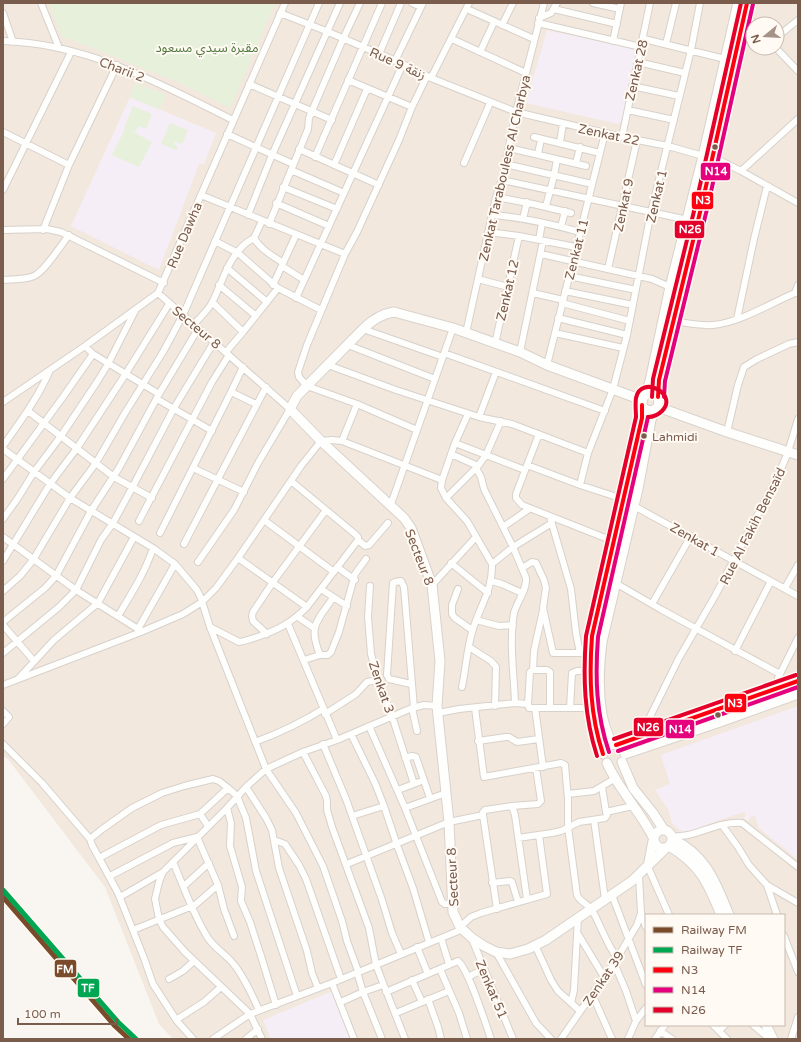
<svg xmlns="http://www.w3.org/2000/svg" width="801" height="1042" font-family="'Varela Round','Noto Sans Arabic',sans-serif">
<rect width="100%" height="100%" fill="#f9f5f0"/>
<path fill="#f2e8de" fill-rule="evenodd" d="M3 3H798V1039H173L159 1024 105 887 8 759 3 756ZM753 24H777V48H753ZM646 915H784V1025H646Z"/>
<path fill="#f6eef6" d="M547 30 638 50 622 121 618 124 526 103Z
M130 97 216 133 204 164H199L159 270 71 226Z
M798 706V860L759 828 755 816 750 817 748 821 744 818 746 814 743 812 683 833 672 823 668 809 655 790 670 784 661 755Z
M333 991 351 1039H271L263 1020Z"/>
<path fill="#e7f0db" d="M48 3H275L230 108 180 83 62 36Z
M135 83 166 95 160 110 130 97Z
M133 106 152 114 146 129 138 126 136 132 132 131 152 142 139 167 112 155 125 129 124 128Z
M170 123 188 130 182 144 175 142 174 144 178 146 176 150 161 144Z"/>
<g fill="none" stroke-linecap="round" stroke-linejoin="round">
<defs>
<path id="street" d="M41 3 59 48
M412 3 421 7
M593 3 620 9
M467 9 534 39
M554 9 617 24
M3 13 13 42
M280 13 326 31 403 64 431 78 516 112 622 137 668 146 721 161 741 171 798 203
M744 15 755 24
M539 18 551 13 557 3
M538 23 641 47
M502 25 513 3
M777 37 798 20
M452 39 526 73
M644 39 725 59
M3 41C86 43 161 84 233 120
M613 41 621 3
M666 44 676 3
M776 48 798 71
M480 52 494 22
M379 54 401 3
M395 61 423 3
M638 62 685 73
M431 78 469 3
M348 80 412 107
M249 84 332 120
M632 86 679 96
M628 110 674 120
M3 132 69 165
M227 134 293 164
M534 137 600 153
M622 137 650 3
M560 142 563 124
M509 148 586 166
M299 149 379 185
M538 154 541 139
M315 157 382 3
M464 163 490 103
M576 163 580 147
M505 164 592 184
M334 165 367 89
M291 170 344 193
M741 171 798 119
M502 180 688 220
M283 187 337 209
M3 190 71 52
M201 195 345 254
M496 197 533 204 571 213
M276 203 329 226
M546 206 554 176 557 159
M248 215 272 155 340 3
M492 215C522 217 551 224 580 232
M523 219 527 202
M262 221 254 238C260 249 273 256 283 263
M269 224 308 129 309 118 312 111 343 39 360 3
M561 227 565 211
M3 230 47 229 61 232 164 283
M43 230 69 165 117 65
M488 232 519 236 576 247
M539 240 542 223
M215 241 238 253 278 288 321 310
M541 254 652 279 670 287
M282 266 304 280
M227 268 267 302
M608 269 637 140
M569 276 636 290
M478 279 508 287
M3 280C13 279 25 280 34 276 45 271 61 245 69 235
M219 285 256 316
M273 285 296 235
M565 291 633 305
M158 293 290 409 258 463 234 510 198 562
M533 293 563 300
M795 293 798 285
M296 298 403 64
M212 302 243 332
M562 303 630 321
M558 318 627 335
M737 319 754 239 767 186
M673 321C686 323 700 326 713 325 739 323 771 303 795 293H798
M194 324C200 318 207 311 212 303 223 281 230 250 254 238
M363 329 443 357
M466 333 496 197 502 180 516 112 544 3
M555 333 623 348
M495 344 519 236
M348 345 435 379
M226 352 243 332 278 288
M520 352 543 241
M444 353 605 411
M93 354 159 394
M328 365 396 390 479 417 512 424 588 453
M547 365 605 133
M231 392 243 367
M157 399 212 431
M3 402 85 346 158 293 285 3
M28 411 114 477 152 498
M479 417 496 372
M417 430 357 404 307 386 299 377 298 372 307 345 345 254 357 232 399 140 412 107 427 76
M727 432 738 385 744 367 757 359 789 344 798 342
M539 434 516 494V498L522 505 613 541
M342 441 357 404
M455 443 525 470
M3 446C20 422 38 398 50 370
M3 449 70 498 153 548 175 564 197 590 201 598 210 627 266 769 296 813 323 866 342 921 347 941 358 971
M451 454 478 466
M527 465 580 485 623 499
M193 468 244 492
M476 468 481 477 484 489 513 547 526 578C527 591 517 601 514 613 509 643 514 674 515 703
M3 479 63 397 93 354 85 346
M291 481 355 534 358 537V540L365 546 369 545 388 523
M580 485 588 453 613 389 627 335 651 212 691 50 700 3
M446 498 478 466 486 455 501 421
M634 506 798 596
M390 507 453 328
M550 517 571 589 576 633 580 653
M3 519 18 498 34 472 61 436 97 382 108 364 135 311
M264 520 334 572
M139 521 212 382 229 355
M503 527 529 509
M160 533 231 392 256 404
M3 537 76 590 138 629 141 632
M184 544 266 387
M238 558 307 607
M3 561 50 484 77 448 125 375 169 304
M451 563 488 593
M492 564 513 547 552 523
M337 567 355 580
M522 568 532 562 536 563 544 580 546 588 543 608 553 653H590
M605 577 662 610 780 674
M491 581 502 584 522 593
M432 585 476 537
M370 586 368 617 371 654 378 680 392 716 414 784
M785 588 798 565
M321 589 347 606
M458 589 452 605V614L455 618 472 630
M3 591 20 576 33 560 70 498 96 463 125 413 163 352 183 315 319 3
M652 604 691 536
M118 616C131 594 145 573 153 548
M298 617 314 628
M476 620 499 626 513 625
M3 622 45 588 56 576 91 511 119 468 159 394 198 329
M288 624 337 740
M3 625 34 661
M210 627 239 642C245 641 251 639 257 637 278 630 291 623 307 607L358 540
M138 629 175 564
M267 634 253 621 252 616 253 612 273 582 326 510
M469 647 491 661 496 667 495 706
M735 651 771 581
M3 653 59 607 76 590 101 540 113 523 132 488 174 408 214 342
M320 655C308 626 317 621 333 598
M304 660 320 655H328L331 652 339 632 355 574 366 559
M533 670H547L550 672V707
M18 679 54 640 98 603 134 537
M411 684 389 679 387 675 393 583 395 582 401 581 404 587 414 708
M3 685 141 632 183 614 202 602 216 588 238 558 301 466 321 441 332 440 342 441 442 480
M462 687C466 668 467 647 473 629 480 606 493 589 492 564L467 521 446 498 441 488 442 480 455 443 468 414
M781 700 778 688V678L798 638
M528 704 530 672 533 670 534 651 543 610
M412 708 417 731
M475 708 484 777 561 763 565 765 568 799V827L577 895C580 902 588 904 592 910 601 926 606 943 617 958
M535 708 543 767
M570 708 572 673 577 671H590
M3 711 9 717 3 724
M438 713 459 709 515 703 528 704 529 708H592
M325 714 356 694 367 682 378 680
M369 726 405 808 442 902 445 904H454
M351 734 375 783 384 806 397 845 413 888 429 942
M640 737 679 658 715 596 779 474 788 452 798 419
M478 741 506 737H509L517 742 539 739
M255 742C279 733 301 723 323 709
M3 744 42 783 90 839 92 845 118 893 144 958 153 984 177 1021 193 1039
M323 744 346 799 382 900 392 933 401 954
M303 752 326 796 327 801V810L332 827 369 928 376 965 405 1039
M405 758 412 756 416 757 430 798
M246 787 266 818 272 830 279 868 307 951 312 973 318 988
M602 787 606 812
M398 790 424 780
M568 794 594 791 614 779
M512 806 538 804 541 801 536 768
M227 808 231 823 230 846 242 887 241 901 250 922 261 956 276 1005
M405 808 446 793
M200 814 228 788
M352 816 384 806
M594 820 605 899
M722 825 738 847 749 865 767 885 777 915
M672 837C677 836 683 836 688 835 706 831 723 821 742 823L798 867
M518 838 552 833 561 831 579 822 605 818 607 815 606 812 633 806
M90 839 101 830 132 808 162 793 184 786 213 779 219 781 228 788 237 796 246 818 256 871 297 996
M274 840 285 844 299 865 306 879 341 979
M99 858 161 825 200 814 208 826
M173 862C184 887 193 915 208 938 214 947 222 952 230 960 242 972 252 995 259 1010
M347 864 449 822 483 815
M648 867 669 915
M110 876 173 843 197 837 218 885 224 909 234 936
M492 883 510 881 512 882 518 902
M767 885 798 903
M184 886 209 863
M612 895 646 985
M120 897 163 872
M497 909 483 815V812L485 810 512 806 515 815 527 899
M641 913 646 927
M460 927 471 917 481 913 547 894 539 835
M133 930 195 905 218 885
M578 934 604 977
M784 936 798 972
M441 938 449 964
M472 939 513 1039
M535 945 551 980 558 991 580 1011
M417 947 428 974
M496 952 536 1023 551 1039
M614 963 626 991 636 1021
M440 969 459 1013 467 1039
M357 972 363 992 382 1039
M468 977 484 969
M169 979 183 971 194 961
M412 980 422 1002
M332 983 354 1039
M386 992 458 961C468 968 486 1025 491 1039
M592 994 612 1039
M428 999 438 1027 441 1039
M341 1002 363 992 383 985
M571 1003 574 990 578 917
M396 1013 449 991
M177 1021 179 1018 204 1002 221 987
M713 1025 727 1039
M753 1025 770 1039
M660 1031 672 1039
M719 1031 725 1025
M213 1039 250 1014 332 983 463 929
M246 1039 258 1029
M262 1039 250 1014 185 952 163 927 159 919 155 899 159 882 163 872 227 808 246 787 266 769 303 752 337 740 412 708 424 705 437 706
M561 1039 614 963 637 925 641 913 639 876
M628 1039 636 1021 646 1008
M655 1039 665 1025
M791 1039 798 1017"/>
<path id="secondary" d="M645 395 650 381 670 287 703 156 738 3
M658 397 659 380 702 204 747 3
M642 400 547 365 520 352 453 328 394 312C381 314 372 320 363 329L297 396 290 409 321 441 404 518 411 528 432 585 440 661 437 706 449 822 453 912 460 927 472 938 484 946 496 952 510 954 528 949 546 940 632 881 667 847
M658 407 727 432 798 455
M612 745C608 735 604 725 602 715 598 691 599 665 602 642L638 489 651 420 655 410
M616 745 798 681
M603 754C589 716 588 676 592 636L642 418C642 410 639 391 652 393 656 394 657 397 659 400L658 407 652 411 646 410 642 406
M625 754 720 722 798 694
M622 762 633 788 653 813 664 830
M607 763C619 790 640 811 653 837
M654 839a9 9 0 1 1 18 0a9 9 0 1 1-18 0Z
M672 839C706 854 716 883 729 915
M669 846C700 864 708 883 721 915
M648 867 653 841
M766 1025 773 1039"/>
</defs>
<use href="#street" stroke="#d7d1cb" stroke-width="8"/>
<use href="#secondary" stroke="#d9d2cb" stroke-width="11"/>
<use href="#street" stroke="#fefefd" stroke-width="6"/>
<use href="#secondary" stroke="#fefefd" stroke-width="9"/>
<defs>
<path id="bus-1" d="M658 397 659 380 702 204 747 3
M616 745 798 681
M603 754C590 715 589 677 592 636L642 418V405"/>
<path id="bus-2" d="M664 397 665 381 708 205 753 4
M618 751 798 687
M609 752C596 714 595 677 598 637L648 417"/>
<path id="bus-3" d="M652 397 653 379 696 203 741 3
M614 739 796 675
M597 756C584 716 583 677 586 636L636 417C636 411 635 405 636 398 641 374 679 394 662 411 658 415 654 417 648 417"/>
</defs>
<use href="#bus-1" stroke="#fffaf3" stroke-width="7"/>
<use href="#bus-2" stroke="#fffaf3" stroke-width="7"/>
<use href="#bus-3" stroke="#fffaf3" stroke-width="7"/>
<use href="#bus-1" stroke="#f01" stroke-width="4"/>
<use href="#bus-2" stroke="#e5007d" stroke-width="4"/>
<use href="#bus-3" stroke="#e4002b" stroke-width="4"/>
<defs>
<path id="rail-1" d="M3 897 115 1026 129 1039"/>
<path id="rail-2" d="M3 890 118 1022 136 1039"/>
</defs>
<use href="#rail-1" stroke="#fffaf3" stroke-width="8"/>
<use href="#rail-2" stroke="#fffaf3" stroke-width="8"/>
<use href="#rail-1" stroke="#7a4b2a" stroke-width="5"/>
<use href="#rail-2" stroke="#00a651" stroke-width="5"/>
</g>
<g fill="#7a5c4d" stroke="#fffaf3" stroke-width="1.5">
<circle cx="715" cy="147" r="3.5"/>
<circle cx="644" cy="436" r="3.5"/>
<circle cx="718" cy="715" r="3.5"/>
</g>
<g text-anchor="middle" stroke-width="4" stroke-linejoin="round" paint-order="stroke">
<g font-size="12" fill="#7a5c4d" stroke="#fffaf3" text-anchor="start">
<text x="652" y="441">Lahmidi</text>
</g>
<g font-size="13" fill="#537a41" stroke="#fffaf3">
<text x="207" y="52">مقبرة سيدي مسعود</text>
</g>
<g font-size="13" fill="#7a5c4d" stroke="#fffaf3">
<text transform="translate(398 63) rotate(24)" y="5">Rue 9 زنقة</text>
<text transform="translate(122 69) rotate(21)" y="5">Charii 2</text>
<text transform="translate(636 70) rotate(-77)" y="5">Zenkat 28</text>
<text transform="translate(609 134) rotate(12)" y="5">Zenkat 22</text>
<text transform="translate(504 168) rotate(-77)" y="5">Zenkat Tarabouless Al Charbya</text>
<text transform="translate(656 196) rotate(-77)" y="5">Zenkat 1</text>
<text transform="translate(623 205) rotate(-78)" y="5">Zenkat 9</text>
<text transform="translate(184 235) rotate(-67)" y="5">Rue Dawha</text>
<text transform="translate(576 249) rotate(-76)" y="5">Zenkat 11</text>
<text transform="translate(507 290) rotate(-77)" y="5">Zenkat 12</text>
<text transform="translate(197 327) rotate(40)" y="5">Secteur 8</text>
<text transform="translate(752 526) rotate(-63)" y="5">Rue Al Fakih Bensaïd</text>
<text transform="translate(695 539) rotate(30)" y="5">Zenkat 1</text>
<text transform="translate(420 557) rotate(69)" y="5">Secteur 8</text>
<text transform="translate(382 687) rotate(71)" y="5">Zenkat 3</text>
<text transform="translate(452 877) rotate(-93)" y="5">Secteur 8</text>
<text transform="translate(603 978) rotate(-56)" y="5">Zenkat 39</text>
<text transform="translate(492 989) rotate(67)" y="5">Zenkat 51</text>
</g>
</g>
<g stroke="#fffaf3" stroke-width="1.5">
<rect x="700" y="162" width="31" height="19" rx="4" fill="#e5007d"/>
<rect x="691" y="191" width="23" height="19" rx="4" fill="#f01"/>
<rect x="674" y="220" width="31" height="19" rx="4" fill="#e4002b"/>
<rect x="724" y="693" width="23" height="20" rx="4" fill="#f01"/>
<rect x="633" y="717" width="31" height="20" rx="4" fill="#e4002b"/>
<rect x="665" y="719" width="30" height="20" rx="4" fill="#e5007d"/>
<rect x="54" y="959" width="23" height="19" rx="4" fill="#7a4b2a"/>
<rect x="77" y="978" width="23" height="20" rx="4" fill="#00a651"/>
</g>
<g font-size="11" text-anchor="middle" font-weight="bold" fill="#fff">
<text x="716" y="175">N14</text>
<text x="703" y="204">N3</text>
<text x="690" y="233">N26</text>
<text x="735" y="707">N3</text>
<text x="648" y="731">N26</text>
<text x="680" y="733">N14</text>
<text x="65" y="973">FM</text>
<text x="88" y="992">TF</text>
</g>
<rect width="801" height="1042" fill="none" stroke="#7a5c4d" stroke-width="8"/>
<rect x="645" y="914" width="140" height="112" fill="#fffaf3" stroke="#cabbb1"/>
<rect x="653" y="927" width="20" height="6" fill="#7a4b2a" stroke="#cabbb1"/>
<text x="681" y="934" font-size="12" fill="#7a5c4d">Railway FM</text>
<rect x="653" y="947" width="20" height="6" fill="#00a651" stroke="#cabbb1"/>
<text x="681" y="954" font-size="12" fill="#7a5c4d">Railway TF</text>
<rect x="653" y="967" width="20" height="6" fill="#ff0011" stroke="#cabbb1"/>
<text x="681" y="974" font-size="12" fill="#7a5c4d">N3</text>
<rect x="653" y="987" width="20" height="6" fill="#e5007d" stroke="#cabbb1"/>
<text x="681" y="994" font-size="12" fill="#7a5c4d">N14</text>
<rect x="653" y="1007" width="20" height="6" fill="#e4002b" stroke="#cabbb1"/>
<text x="681" y="1014" font-size="12" fill="#7a5c4d">N26</text>
<g transform="translate(765 36) rotate(252)"><circle r="19" fill="#fffaf3" stroke="#cabbb1"/>
<path d="M0-3L7 15L0 10L-7 15Z" fill="#a69286"/>
<text y="-6" font-size="11" font-weight="bold" text-anchor="middle" fill="#7a5c4d">N</text>
</g>
<path d="M18 1018v6h99v-6" fill="none" stroke="#7a5c4d" stroke-width="2"/>
<text x="24" y="1018" font-size="12" fill="#7a5c4d" stroke="#fffaf3" stroke-width="3" paint-order="stroke">100 m</text>
</svg>
